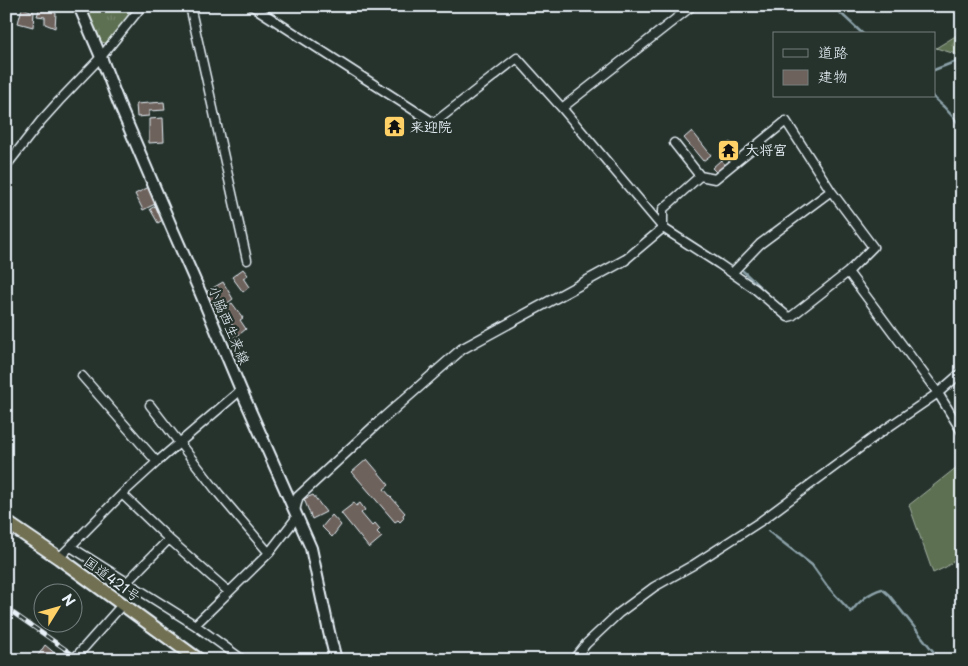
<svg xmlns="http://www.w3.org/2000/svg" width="968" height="666" font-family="'Playpen Sans','Klee One',sans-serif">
<defs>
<pattern id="forest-firs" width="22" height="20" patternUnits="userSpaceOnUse" patternTransform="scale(1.25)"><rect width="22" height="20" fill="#5d6f51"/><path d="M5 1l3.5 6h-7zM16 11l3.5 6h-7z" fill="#74846b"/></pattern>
<pattern id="park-tufts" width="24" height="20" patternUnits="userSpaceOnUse" patternTransform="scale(1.25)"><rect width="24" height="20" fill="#5d6f51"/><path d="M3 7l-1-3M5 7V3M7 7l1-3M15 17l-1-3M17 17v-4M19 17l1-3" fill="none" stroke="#74846b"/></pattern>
</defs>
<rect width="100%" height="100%" fill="#26332d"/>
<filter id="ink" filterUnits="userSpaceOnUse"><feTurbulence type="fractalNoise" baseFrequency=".02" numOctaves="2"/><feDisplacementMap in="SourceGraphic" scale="10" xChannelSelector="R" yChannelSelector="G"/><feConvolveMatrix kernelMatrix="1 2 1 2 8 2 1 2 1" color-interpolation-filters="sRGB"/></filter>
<g filter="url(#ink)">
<path fill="url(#forest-firs)" stroke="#a2b0a4" d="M962 32V56L936 48Z"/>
<path fill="url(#park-tufts)" stroke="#a2b0a4" d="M86 6H136L137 7 109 44 98 41 86 13Z"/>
<path fill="#5d6f51" stroke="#a2b0a4" d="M962 463V554L946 567 933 573 909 505Z"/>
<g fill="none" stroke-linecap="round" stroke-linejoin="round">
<path stroke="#8ca2a9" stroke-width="2.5" d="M833 6 863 34
M934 70 962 59
M932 96 944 107 962 127
M743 271 776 302
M768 531 812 565 827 586 851 612C858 602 870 592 882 589L889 595 940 660"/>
</g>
<path fill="#6e625c" stroke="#e8f1f8" d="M40 7 56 13 55 28 45 24V17L37 16Z
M22 8 34 12 33 27 18 23Z
M164 102 165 110 149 111V116L137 117 136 104Z
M163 118 164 142 149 143V119Z
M692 131 711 155 703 161 684 138Z
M730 142 737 150 728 158 721 149Z
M721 160 727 167 718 174 712 168Z
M149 187 157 203 143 210 135 194Z
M157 205 164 219 158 223 150 209Z
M243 269 248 275 243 278 249 287 243 292 232 277Z
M223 282 233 299 214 313 206 292Z
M232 303 243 318 240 320 246 329 235 338 229 330 234 327 222 311Z
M367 459 389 485 384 489 405 513 403 515 404 518 400 522 398 520 395 522 352 472Z
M313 495 326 512 312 519 304 499Z
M354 503 356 506 360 503 365 510 361 513 372 526 375 523 380 529 377 532 382 537 369 548 341 513Z
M332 515 341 525 332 537 322 527Z
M45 645 57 655 54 660H35Z"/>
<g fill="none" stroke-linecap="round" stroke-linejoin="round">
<defs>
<path id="minor" d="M190 6 247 260
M252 6 434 123 517 58 562 108 663 228 719 264 755 289 788 317 792 316 848 272 873 247 831 191 786 121 715 179 700 176 663 209V228L625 260
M562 108 692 6
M674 143 700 176
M6 166 41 121 59 101 101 57 142 6
M848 272 938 393 962 432
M732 273 760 244 831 191
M82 376 157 462
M150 405 219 494 269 553
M122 494 169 539 229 592
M71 547 195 625 243 660
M59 558 122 494 157 462 241 390
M127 582 169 539
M195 625 269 553 297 517
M73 660 122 605
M573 660 586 644 619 613 654 587 693 565 761 521 877 435 938 393 962 372"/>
<path id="tertiary" d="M295 509 298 497 380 421 462 349 625 260"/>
<path id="secondary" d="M79 6 101 57 119 104 171 226 200 292 241 390 311 548 329 632 336 660"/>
<path id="trunk" d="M6 522 59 558 199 660"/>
</defs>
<use href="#minor" stroke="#e8f1f8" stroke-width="11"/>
<use href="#tertiary" stroke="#e8f1f8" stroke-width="12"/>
<use href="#secondary" stroke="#e8f1f8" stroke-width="14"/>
<use href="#trunk" stroke="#e8f1f8" stroke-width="16"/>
<use href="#minor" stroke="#26332d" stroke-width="8"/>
<use href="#tertiary" stroke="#26332d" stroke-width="9"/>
<use href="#secondary" stroke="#26332d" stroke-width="10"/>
<use href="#trunk" stroke="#716f52" stroke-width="12"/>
<defs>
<path id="rail" d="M6 608 81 660"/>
</defs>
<use href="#rail" stroke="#e8f1f8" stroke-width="4.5"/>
<use href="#rail" stroke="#26332d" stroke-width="2.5" stroke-dasharray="8" stroke-linecap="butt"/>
</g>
</g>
<defs>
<symbol id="temple-square" viewBox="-11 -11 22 22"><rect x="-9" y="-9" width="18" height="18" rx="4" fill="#ffd166" stroke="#26332d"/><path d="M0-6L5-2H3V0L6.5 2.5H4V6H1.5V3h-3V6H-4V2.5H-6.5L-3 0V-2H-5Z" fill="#111"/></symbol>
</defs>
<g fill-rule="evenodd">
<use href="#temple-square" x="382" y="114" width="25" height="25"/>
<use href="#temple-square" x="716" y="138" width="25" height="25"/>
</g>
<g text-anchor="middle" stroke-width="4.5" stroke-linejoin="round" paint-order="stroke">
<g font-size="14" font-weight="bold" fill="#e8f1f8" stroke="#26332d" text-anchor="start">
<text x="410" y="132">来迎院</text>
<text x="745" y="155">大将宮</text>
</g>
<g font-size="14" fill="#e8f1f8" stroke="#26332d">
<text transform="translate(229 325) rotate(67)" y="5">小脇西生来線</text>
<text transform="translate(112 579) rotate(36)" y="5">国道421号</text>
</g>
</g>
<rect width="968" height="666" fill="none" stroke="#26332d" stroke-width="25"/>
<rect x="12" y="12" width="943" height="641" fill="none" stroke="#e8f1f8" stroke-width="2" filter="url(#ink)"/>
<rect x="773" y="32" width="162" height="65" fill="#26332d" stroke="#747f7e"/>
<rect x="783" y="49" width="25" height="8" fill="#26332d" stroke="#747f7e"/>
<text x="818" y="58" font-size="15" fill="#e8f1f8">道路</text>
<rect x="783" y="70" width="25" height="15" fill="#6e625c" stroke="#747f7e"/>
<text x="818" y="82" font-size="15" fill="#e8f1f8">建物</text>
<g transform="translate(58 608) rotate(53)"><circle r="24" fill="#26332d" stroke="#747f7e"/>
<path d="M0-4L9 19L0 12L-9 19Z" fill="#ffd166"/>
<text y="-8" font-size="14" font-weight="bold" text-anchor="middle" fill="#e8f1f8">N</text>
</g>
</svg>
